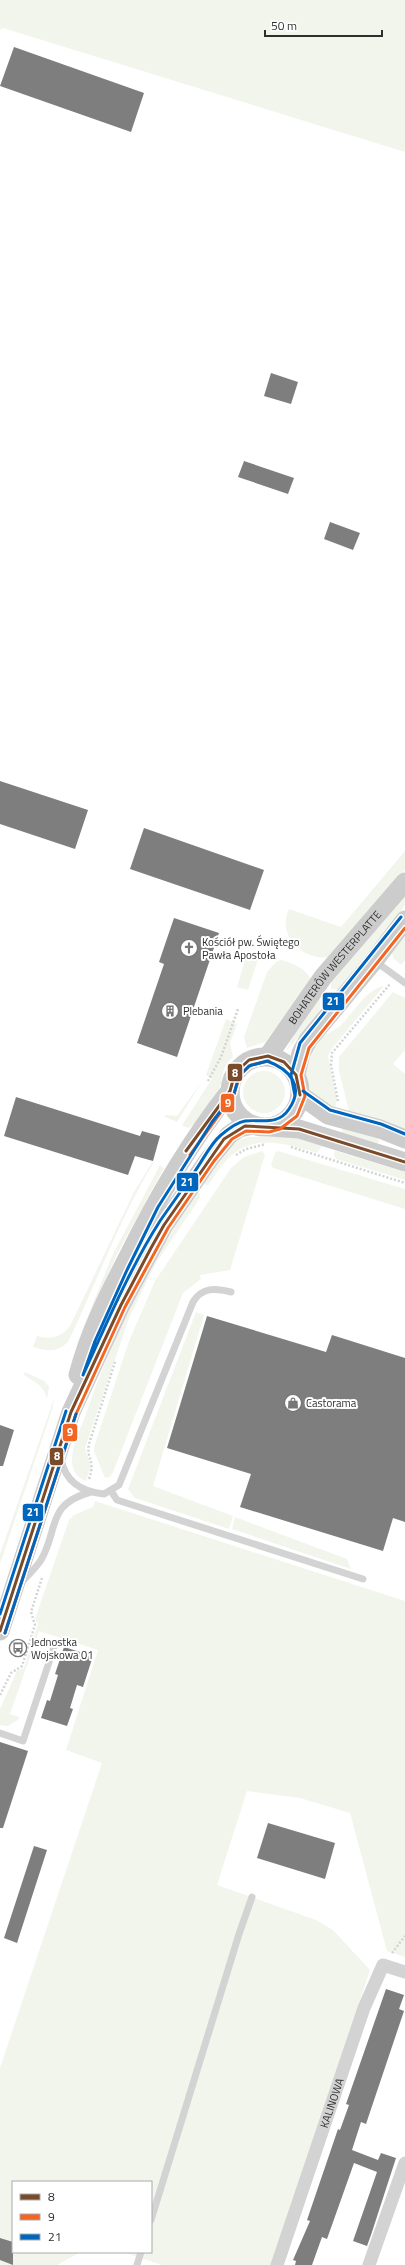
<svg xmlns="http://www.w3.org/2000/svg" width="405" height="2265" font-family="'Titillium Web',sans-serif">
<rect width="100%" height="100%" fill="#fff"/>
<path fill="#f2f5ec" d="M0 0H405V152L3 28 0 30Z
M405 851V870L329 957C303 961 276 935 289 909L341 927Z
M405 893V905L391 927 339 990 331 989V980Z
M405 935V960L401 965 393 958 392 952Z
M247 953 259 956 248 990 237 987Z
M281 960C292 963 309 969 311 982L265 1042 247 1048 244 1037 267 972 276 962Z
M384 986 331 1050 328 1056 337 1100 335 1108C330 1106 323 1103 319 1100 299 1085 306 1055 319 1040 325 1033 336 1031 342 1024 355 1011 365 990 384 986Z
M393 992 405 998V1050L393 1064 405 1074V1130L349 1111 339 1071V1057Z
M320 996V1010L316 1017 286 1051 295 1033Z
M226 1019 237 1024 230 1043 233 1057C219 1068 224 1084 216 1097 211 1107 198 1123 188 1128L182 1125 212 1079 206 1075Z
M243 1092a21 21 0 1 1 42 0a21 21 0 1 1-42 0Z
M203 1080 177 1122 165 1117V1115L177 1116Z
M343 1128 378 1138 379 1142 377 1144 341 1135Z
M250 1137H293L322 1146 317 1153C284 1143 251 1132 225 1162 218 1169 214 1178 208 1185L202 1184C215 1166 227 1139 250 1137Z
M262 1151 265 1155 230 1270 200 1275 201 1279 183 1293 113 1472 110 1477 105 1478 94 1451V1447L129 1341 155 1281 231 1168 244 1157Z
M278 1151 405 1189V1209L273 1168 271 1165 275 1153Z
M335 1151 405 1172V1180L336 1159 334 1155Z
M153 1161 154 1162C119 1219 97 1282 68 1342 57 1353 47 1351 33 1347L37 1336C52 1340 61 1337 70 1326L134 1192Z
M160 1165 164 1168 118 1252 73 1353 112 1256Z
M197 1191 200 1194V1198L156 1263 129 1318 85 1448 91 1466 86 1481C77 1478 72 1470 72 1460 72 1444 82 1426 87 1411 114 1333 152 1260 197 1191Z
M196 1312 204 1315 153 1486 233 1516 229 1529 135 1498 128 1489Z
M25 1372 44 1381 49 1386 47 1399C44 1386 35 1382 24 1375Z
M55 1396 52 1410 0 1564V1554Z
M95 1501 405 1601V1957L387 1951 350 1813 300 1798 247 1791 217 1885 316 1920 333 1930 370 1970 272 2265H162L123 2252H151V2182H13V2252H81L57 2265H0V2068L102 1763 66 1750 98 1650 39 1631 10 1714 19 1717V1719L8 1726 0 1725V1709L17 1671 24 1668 38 1624 35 1619 69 1520 74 1515 93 1507Z
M235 1517 347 1559 351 1569 232 1529Z"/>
<path fill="#7e7e7e" d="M14 47 144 93 131 132 0 86Z
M271 373 298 382 291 404 264 396Z
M244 461 294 478 288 494 238 477Z
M330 522 360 533 353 550 324 539Z
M0 781 88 810 75 849 0 824Z
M144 828 264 870 250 910 130 869Z
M174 918 219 933 177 1057 137 1043 164 964 159 962Z
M16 1097 140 1136 142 1131 160 1136 153 1161 135 1156 128 1175 4 1136Z
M207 1316 326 1352 332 1335 405 1358V1522L393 1518 383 1551 240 1507 251 1474 167 1448Z
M0 1425 14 1430 3 1466H0Z
M64 1647 93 1656 83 1687 77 1685 70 1708 73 1709 67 1726 41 1718 47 1700 50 1701 58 1675 55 1674Z
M0 1742 28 1751 3 1828H0Z
M268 1823 335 1843 325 1879 257 1858Z
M34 1846 47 1850 17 1943 4 1938Z
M386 1989 404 1995 399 2009 404 2011 366 2124 361 2122 352 2150 378 2160 381 2153 396 2158 371 2235 367 2246 353 2241 377 2172 354 2163 327 2239 322 2237 312 2265H295L296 2261 293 2260 310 2221 307 2220 338 2129 340 2130 349 2105 346 2104Z
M0 2238 13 2242V2265L0 2260Z"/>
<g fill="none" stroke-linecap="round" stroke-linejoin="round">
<path stroke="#d3d3d3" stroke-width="2.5" stroke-dasharray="2 2" stroke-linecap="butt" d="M208 1081 221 1057 238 1009
M338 1101 331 1065 332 1053 390 984
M291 1147 405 1183
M236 1155 246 1149 266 1144
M89 1479C96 1460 86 1459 89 1444L115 1362
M0 1695 11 1673 22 1666 35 1625 31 1612 42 1578
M392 1953 405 1936"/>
<path stroke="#d3d3d3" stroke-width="7" d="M375 961 405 983
M61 1459C65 1481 81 1492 104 1494L119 1485 193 1302C202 1287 215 1288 231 1292
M111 1491 117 1500 363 1579
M22 1582C28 1575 36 1568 41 1560 59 1529 46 1504 91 1492
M0 1733 23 1741 54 1647
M151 2220 239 1934 252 1897
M137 2265 141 2252"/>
<g stroke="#d3d3d3" stroke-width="13">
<path id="s1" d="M277 2265 364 2008 383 1965 405 1972"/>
<path d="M369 2265 405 2163"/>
</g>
<g stroke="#ccc" stroke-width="19">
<path id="s2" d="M268 1056 323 977 405 882"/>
<circle cx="265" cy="1092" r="35"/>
<path d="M296 1075 301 1053 308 1040 374 961 405 920"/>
<path d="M300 1095 328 1115 380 1129 405 1139"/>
<path d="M270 1127 299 1129 405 1162"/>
<path d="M78 1375C89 1333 108 1295 128 1257 157 1198 189 1143 230 1091"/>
<path d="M0 1631 71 1412 121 1305 164 1225 210 1158 229 1135 239 1128 253 1125"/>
</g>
<defs>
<path id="bus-1" d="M186 1151 230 1091 235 1073 249 1060 268 1056 284 1062 296 1075 300 1095
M0 1631 71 1412 121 1305 151 1248 164 1225 224 1139 245 1126 299 1129 405 1162"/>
<path id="bus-2" d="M190 1155 234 1094 240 1075 251 1065 269 1061
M5 1633 76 1414 125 1307 168 1228 214 1161 232 1139 246 1131 269 1132 280 1129 297 1116 305 1096 301 1075 309 1048 405 928"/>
<path id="bus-3" d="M267 1061C289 1069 305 1086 289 1109 278 1126 261 1119 245 1121 238 1122 227 1130 221 1135 210 1144 202 1162 193 1174 182 1190 171 1205 160 1221 130 1268 106 1325 83 1375L95 1341 127 1270 158 1207 212 1122 234 1094 239 1076 249 1066Z
M303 1091 330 1110 381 1124 405 1134
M295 1096 291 1075 300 1043 401 917
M0 1614 66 1411
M5 1633 76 1414"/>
</defs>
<use href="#bus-1" stroke="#fff" stroke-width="6"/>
<use href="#bus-2" stroke="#fff" stroke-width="6"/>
<use href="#bus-3" stroke="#fff" stroke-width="6"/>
<use href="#bus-1" stroke="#7a4b2a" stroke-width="3"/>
<use href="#bus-2" stroke="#f26522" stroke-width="3"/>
<use href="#bus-3" stroke="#0065bd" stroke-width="3"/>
</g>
<defs>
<symbol id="church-ring" viewBox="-11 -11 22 22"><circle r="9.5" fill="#fff" stroke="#777" stroke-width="1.5"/><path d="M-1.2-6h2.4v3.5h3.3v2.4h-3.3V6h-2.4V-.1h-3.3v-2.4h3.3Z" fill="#777"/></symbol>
<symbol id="building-ring" viewBox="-11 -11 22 22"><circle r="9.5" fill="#fff" stroke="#777" stroke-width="1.5"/><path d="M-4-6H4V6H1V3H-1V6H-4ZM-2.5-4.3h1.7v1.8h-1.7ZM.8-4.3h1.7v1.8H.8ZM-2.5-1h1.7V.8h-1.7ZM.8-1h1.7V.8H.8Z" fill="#777"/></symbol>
<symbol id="shop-ring" viewBox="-11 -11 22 22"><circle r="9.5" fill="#fff" stroke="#777" stroke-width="1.5"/><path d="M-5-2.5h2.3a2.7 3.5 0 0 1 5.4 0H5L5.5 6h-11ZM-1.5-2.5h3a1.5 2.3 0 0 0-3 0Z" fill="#777"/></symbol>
<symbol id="bus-ring" viewBox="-11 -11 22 22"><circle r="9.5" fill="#fff" stroke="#777" stroke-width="1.5"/><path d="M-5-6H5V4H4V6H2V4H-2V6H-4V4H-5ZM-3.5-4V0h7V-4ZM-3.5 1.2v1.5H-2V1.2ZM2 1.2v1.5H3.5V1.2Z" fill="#777"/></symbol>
</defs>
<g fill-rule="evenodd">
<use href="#church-ring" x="179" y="938" width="20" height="20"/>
<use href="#building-ring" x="160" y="1001" width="20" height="20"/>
<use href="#shop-ring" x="283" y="1393" width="20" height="20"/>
<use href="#bus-ring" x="8" y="1638" width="20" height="20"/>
</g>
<g text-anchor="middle" stroke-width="4" stroke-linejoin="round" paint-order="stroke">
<g font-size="11" fill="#2e2e2e" stroke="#fff" text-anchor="start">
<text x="202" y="946">Kościół pw. Świętego<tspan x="202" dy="13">Pawła Apostoła</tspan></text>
<text x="183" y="1015">Plebania</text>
<text x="306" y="1407">Castorama</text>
<text x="31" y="1646">Jednostka<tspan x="31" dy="13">Wojskowa 01</tspan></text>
</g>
<g font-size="11" fill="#2e2e2e" stroke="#fff">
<text dy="4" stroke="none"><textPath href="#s2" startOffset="111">BOHATERÓW WESTERPLATTE</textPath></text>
<text dy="4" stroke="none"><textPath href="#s1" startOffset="171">KALINOWA</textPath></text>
</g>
</g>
<g stroke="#fff" stroke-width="1.5">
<rect x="322" y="992" width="23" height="19" rx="4" fill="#0065bd"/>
<rect x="227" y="1063" width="16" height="19" rx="4" fill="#7a4b2a"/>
<rect x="220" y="1093" width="15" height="20" rx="4" fill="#f26522"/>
<rect x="176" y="1172" width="23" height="20" rx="4" fill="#0065bd"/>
<rect x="62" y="1423" width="16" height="19" rx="4" fill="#f26522"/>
<rect x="49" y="1447" width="15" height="19" rx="4" fill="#7a4b2a"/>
<rect x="22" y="1503" width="22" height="19" rx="4" fill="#0065bd"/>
</g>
<g font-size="11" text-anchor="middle" font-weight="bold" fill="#fff">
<text x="333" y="1005">21</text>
<text x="235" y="1077">8</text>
<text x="228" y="1107">9</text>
<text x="187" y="1186">21</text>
<text x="70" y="1436">9</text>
<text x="57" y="1460">8</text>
<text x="33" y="1516">21</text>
</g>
<rect x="12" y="2181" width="140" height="72" fill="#ffffff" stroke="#ababab"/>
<rect x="20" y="2194" width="20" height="6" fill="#7a4b2a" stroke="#ababab"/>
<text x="48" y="2201" font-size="12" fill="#2e2e2e">8</text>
<rect x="20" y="2214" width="20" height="6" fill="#f26522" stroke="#ababab"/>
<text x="48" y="2221" font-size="12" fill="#2e2e2e">9</text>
<rect x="20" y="2234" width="20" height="6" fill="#0065bd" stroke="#ababab"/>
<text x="48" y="2241" font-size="12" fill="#2e2e2e">21</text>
<path d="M265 30v6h117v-6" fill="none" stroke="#2e2e2e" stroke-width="2"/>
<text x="271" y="30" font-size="12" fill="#2e2e2e" stroke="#ffffff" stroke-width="3" paint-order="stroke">50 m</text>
</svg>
